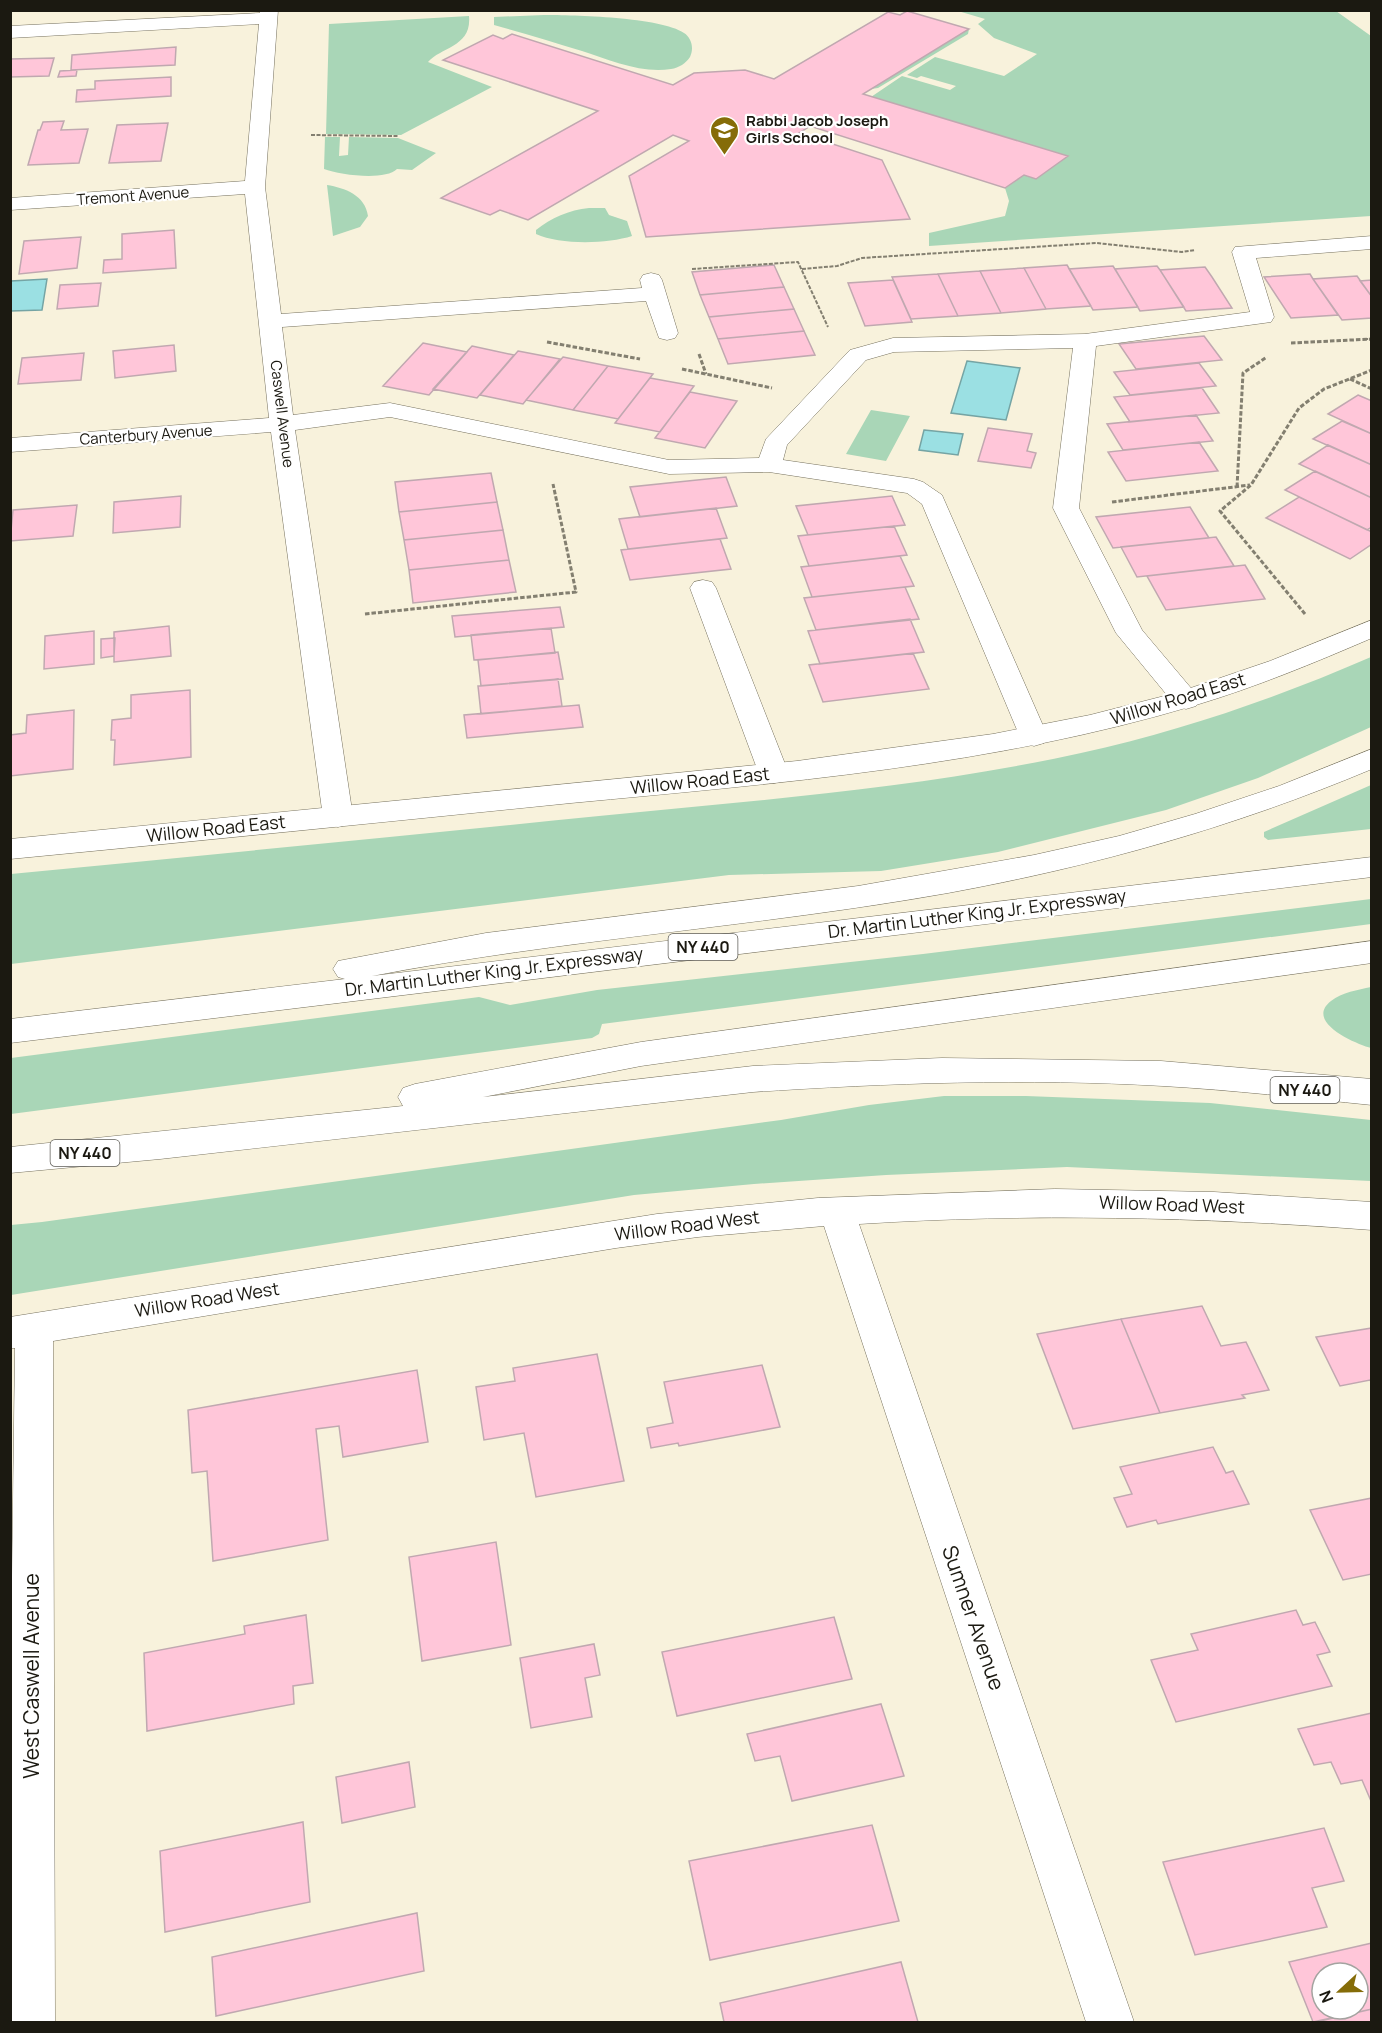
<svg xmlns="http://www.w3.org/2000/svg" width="1382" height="2033" font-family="Manrope,sans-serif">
<rect width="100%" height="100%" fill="#f8f2dc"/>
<path fill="#a9d6b7" d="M958 11H1336L1371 36V216L929 246V233L1005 216 1009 201 1005 188 1024 175 1036 179 1067 156 871 97 902 76 950 90 956 86 921 76 917 78 907 75 935 57 1004 76 1037 54 994 38 978 24 985 19Z
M544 15C573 15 661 17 684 33 692 38 694 49 690 57 686 63 679 68 671 69 642 74 610 60 582 51 553 42 523 33 494 25V17Z
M469 16C472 47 441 47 428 62L492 87 401 135 326 134 329 24Z
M969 29 968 34 878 88 871 89Z
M325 137H340L339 156 348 155 349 137 398 138 436 153 412 170 397 169C385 181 340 175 324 169Z
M327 185C345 188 365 195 368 216L360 227 333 236Z
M589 208H605L609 215 627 221 632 236C607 244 560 245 536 234V230C551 218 569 210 589 208Z
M871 410 910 416 886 461 846 454Z
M1371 657V727L1258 778 1166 810 998 852 881 871 729 875 11 964V874C207 855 403 836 599 816 760 800 923 788 1081 753 1181 731 1279 697 1371 657Z
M1371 785V829L1268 840 1264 837V832Z
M1371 899V924L602 1024 599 1034 592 1038 11 1114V1058L479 997 510 1005 597 990 923 954Z
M1371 987H1372L1371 1048C1356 1044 1304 1022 1331 1001 1342 992 1358 990 1371 987Z
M944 1096H1026L1210 1103 1371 1120V1181L1067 1167 886 1175 754 1184 634 1195 11 1295V1225L42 1222 781 1120 869 1105Z"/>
<path fill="#9be0e3" stroke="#75a4a4" stroke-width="1.5" d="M47 279 42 310 11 311V281Z
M967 361 1020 368 1006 420 951 413Z
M924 430 963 434 958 455 919 450Z"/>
<path fill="#ffc6d9" stroke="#c0a8b0" stroke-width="1.5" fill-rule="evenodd" d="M907 11 969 29 863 94 1068 156 1036 179 1024 175 1005 188 810 126 799 133 882 160 910 219 646 237 629 176 689 141 673 135 528 220 500 210 490 215 441 198 598 111 443 60 493 35 503 39 512 34 673 85 694 73 745 70 774 79 888 12 900 15Z
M176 47 175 65 71 70 72 55Z
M54 58 49 76 10 77V59Z
M77 70 76 76 58 77 60 71Z
M171 77V96L76 102 77 90 95 89V81Z
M64 121 61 130 88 129 79 163 28 165 38 130H40L43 122Z
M168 123 161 161 109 163 117 125Z
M174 230 176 268 103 273 104 260 122 259V234Z
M81 237 77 268 19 274 24 241Z
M774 265 784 287 700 295 692 272Z
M1067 265 1091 306 1046 309 1024 268Z
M1113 266 1138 307 1093 310 1069 269Z
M1157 266 1160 270 1184 307 1140 311 1115 269Z
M1205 267 1212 277 1232 308 1186 311 1160 270Z
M1024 268 1046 309 1001 313 980 271Z
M980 271 1001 313 958 316 938 274Z
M938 274 958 316 911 319 892 277Z
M1310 274 1313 279 1338 315 1291 318 1264 277Z
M1357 276 1372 297V318L1342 320 1313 279Z
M893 280 912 322 865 326 848 283Z
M1372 280V297L1360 281Z
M101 283 98 306 57 309 60 285Z
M784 287 794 309 709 317 700 295Z
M794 309 804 331 718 339 709 317Z
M804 331 815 355 728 364 718 339Z
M1204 336 1222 360 1136 369 1119 344Z
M423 343 467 352 429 395 383 386Z
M174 345 176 371 115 378 113 351Z
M472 346 514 355 477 398 433 389Z
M518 351 560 359 523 404 480 395Z
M84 353 81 380 18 384 22 358Z
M563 357 608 366 573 410 526 400Z
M1199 363 1216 386 1130 395 1114 372Z
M608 366 653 374 618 419 573 410Z
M650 378 694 386 660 432 615 423Z
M1202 388 1219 413 1130 422 1114 397Z
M690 392 737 401 705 448 655 438Z
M1358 395 1372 401V434L1328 414Z
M1196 415 1213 441 1123 450 1107 424Z
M1342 421 1372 434V465L1313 439Z
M988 428 1032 434 1027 451 1036 453 1031 468 978 461Z
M1199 442 1218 471 1126 481 1108 452Z
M1328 445 1372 465V498L1299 464Z
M1315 471 1372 498V527L1367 530 1285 490Z
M491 473 497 502 399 512 395 482Z
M726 477 737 506 640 517 630 487Z
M181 496 180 527 113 533 114 502Z
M892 496 905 525 808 535 796 506Z
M1299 497 1372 532V544L1350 559 1266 518Z
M497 502 503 530 404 540 399 512Z
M77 505 73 536 10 541 13 510Z
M1190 507 1209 538 1113 548 1096 517Z
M716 508 727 538 628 549 619 519Z
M894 526 907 555 809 566 798 536Z
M503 530 509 560 409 570 404 540Z
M1216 537 1234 566 1137 577 1121 547Z
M720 539 731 569 630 580 621 550Z
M900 556 914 586 812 597 801 567Z
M509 560 516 592 413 603 409 570Z
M1245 565 1265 599 1166 610 1147 576Z
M905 587 919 619 816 630 804 598Z
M560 607 564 627 455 637 452 616Z
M910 619 924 652 820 664 808 631Z
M169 626 171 656 114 662V632Z
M551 628 555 653 474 660 471 635Z
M94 631V664L44 669 45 636Z
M115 638 114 656 101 658V639Z
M558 652 563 679 481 686 478 660Z
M913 653 929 689 823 702 809 665Z
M558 679 562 706 481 714 478 686Z
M190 690 191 757 114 765 115 740H111L112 720 131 718V695Z
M579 705 583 727 467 738 464 715Z
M74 710 73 769 10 776V735L26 733 27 715Z
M1202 1306 1221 1346 1246 1342 1269 1390 1242 1395 1245 1398 1160 1413 1121 1319Z
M1121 1319 1160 1413 1073 1429 1037 1334Z
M1372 1328V1384L1370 1380 1340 1386 1316 1337Z
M597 1354 624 1481 536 1497 524 1433 484 1440 476 1387 515 1381 513 1368Z
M762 1365 780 1427 679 1446 678 1443 651 1448 647 1428 673 1423 664 1382Z
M417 1370 428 1442 343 1457 339 1426 316 1429 328 1540 213 1561 207 1471 192 1473 188 1410Z
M1213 1447 1226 1473 1233 1471 1249 1504 1158 1524 1156 1520 1127 1527 1114 1498 1132 1494 1120 1467Z
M1372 1498V1574L1343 1580 1310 1510Z
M496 1542 511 1645 422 1661 409 1557Z
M1296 1610 1303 1625 1315 1622 1330 1652 1317 1655 1332 1686 1176 1722 1151 1660 1198 1650 1191 1634Z
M306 1615 313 1683 293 1686 294 1704 147 1731 144 1653 245 1634 244 1626Z
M834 1617 852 1679 677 1716 662 1652Z
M594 1644 600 1675 585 1678 592 1717 531 1728 520 1658Z
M881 1704 904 1776 792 1801 780 1756 755 1761 747 1734Z
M1372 1713V1801H1371L1362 1780 1341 1784 1331 1762 1314 1765 1298 1729Z
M409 1762 415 1807 342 1823 336 1777Z
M303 1822 310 1902 165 1932 160 1851Z
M872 1825 899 1921 710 1960 689 1861Z
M1324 1828 1344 1881 1312 1888 1327 1927 1195 1955 1163 1862Z
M417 1913 424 1971 216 2016 212 1957Z
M1372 1943V2009L1313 2022 1289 1962ZM1322 1973H1358V2009H1322Z
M901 1962 918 2022H724L720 2003Z
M1372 2009V2022H1316Z"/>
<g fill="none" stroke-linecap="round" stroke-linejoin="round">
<defs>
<path id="minor" d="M260 10H278L265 187 281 314 642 288 640 280 643 275 651 273 659 275 662 280 678 333 675 338 667 340 659 338 646 301 282 327 293 415 390 403 669 460 759 458 766 439 850 350 893 338 1085 334 1250 312 1232 252 1235 247 1372 236V249L1256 258 1274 317 1271 322 1096 346 1079 508 1142 630 1196 694 1200 700 1196 706 1186 709 1176 706 1116 633 1053 508 1073 348 894 352 866 360 787 445 783 460 914 479 923 482 942 495 1048 737 1044 743 1034 746 1024 743 1020 737 922 504 907 493 769 472 669 474 390 417 295 430 353 817 349 824 338 827 327 824 323 817 271 432 10 452V438L269 418 245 194 10 210V198L245 181 259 24 10 38V26L260 13Z
M703 580 712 582 716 588 789 774 784 781 774 783 764 781 759 774 690 588 694 582Z
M1055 1189 1214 1192 1372 1202V1230C1201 1217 1030 1213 859 1224L1134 2022H1086L824 1226 698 1237 616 1248 53 1341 55 2022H10V1729L15 1348H10V1317L657 1214 818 1198Z"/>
<path id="major" d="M1372 620V638C1314 663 1256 687 1196 705 993 766 781 783 571 803 384 822 198 841 10 859V839L797 761 993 734 1090 715 1176 693 1270 661Z"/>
<path id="highway" d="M1372 749V769C1234 827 1095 866 948 893 757 927 563 939 372 976L1372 857V877L10 1043V1019L345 979 338 977 333 969 338 961 486 933 858 886 1034 855 1119 836 1195 814 1279 786Z
M1372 941V963L641 1066 483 1097 753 1066 942 1058 1161 1061 1372 1079V1105C1302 1098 1233 1090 1163 1086 1026 1078 889 1083 753 1092L160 1159 10 1173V1147L403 1106 398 1097 403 1088 415 1084 641 1042Z"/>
</defs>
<use href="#minor" stroke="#76715e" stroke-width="1"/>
<use href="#major" stroke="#76715e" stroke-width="1"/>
<use href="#highway" stroke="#76715e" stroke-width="1"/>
<path stroke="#837f70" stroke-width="2" stroke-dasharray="4 1.5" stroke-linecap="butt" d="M311 135 398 136
M692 269 798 262 828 327
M802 269 837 266 862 258 1096 243 1182 252 1195 250
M1364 339H1372"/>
<path stroke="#837f70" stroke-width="3" stroke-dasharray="4.5 2" stroke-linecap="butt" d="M547 342 640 359
M1291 343 1372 339
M699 354 706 374
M682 369 772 388
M1350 379 1372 389
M1237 487 1243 373 1267 357
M1112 502 1250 485
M365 614 576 592 553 484
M1305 614 1220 511 1251 485 1299 408 1324 389 1372 370"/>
<use href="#minor" fill="#fff" fill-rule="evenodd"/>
<use href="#major" fill="#fff" fill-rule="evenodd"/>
<use href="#highway" fill="#fff" fill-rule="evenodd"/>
</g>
<defs>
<symbol id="school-pin" viewBox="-11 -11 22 30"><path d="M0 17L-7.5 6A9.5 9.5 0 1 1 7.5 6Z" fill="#856c08" stroke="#fff"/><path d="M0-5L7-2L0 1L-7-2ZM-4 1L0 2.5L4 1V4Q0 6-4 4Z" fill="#fff"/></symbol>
</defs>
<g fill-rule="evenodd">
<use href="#school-pin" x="708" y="114" width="33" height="45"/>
</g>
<g text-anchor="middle" stroke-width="4.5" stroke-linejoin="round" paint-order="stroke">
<g font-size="15" font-weight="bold" fill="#1b1911" stroke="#fff" text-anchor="start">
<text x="746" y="126">Rabbi Jacob Joseph<tspan x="746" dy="17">Girls School</tspan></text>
</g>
<g font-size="15" fill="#1b1911" stroke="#fff">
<text transform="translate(133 196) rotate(-4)" y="5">Tremont Avenue</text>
<text transform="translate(282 414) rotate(83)" y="5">Caswell Avenue</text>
<text transform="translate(146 435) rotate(-4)" y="5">Canterbury Avenue</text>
</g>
<g fill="#fff" stroke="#5f5e58" stroke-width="1.5">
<rect x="668.5" y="934" width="69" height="26" rx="4.5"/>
<rect x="1270.5" y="1077" width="69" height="26" rx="4.5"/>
<rect x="50.5" y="1140" width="69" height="26" rx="4.5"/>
</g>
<g font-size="16" font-weight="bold" fill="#1b1911">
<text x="703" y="953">NY 440</text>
<text x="1305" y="1096">NY 440</text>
<text x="85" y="1159">NY 440</text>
</g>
<g font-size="18" fill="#1b1911" stroke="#fff">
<text transform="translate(1178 699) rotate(-17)" y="6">Willow Road East</text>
<text transform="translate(700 781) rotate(-6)" y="6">Willow Road East</text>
<text transform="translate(216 829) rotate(-6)" y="6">Willow Road East</text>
<text transform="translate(977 914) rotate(-7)" y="6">Dr. Martin Luther King Jr. Expressway</text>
<text transform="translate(494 972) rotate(-7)" y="6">Dr. Martin Luther King Jr. Expressway</text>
<text transform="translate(1172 1205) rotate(2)" y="6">Willow Road West</text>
<text transform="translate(687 1226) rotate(-7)" y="6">Willow Road West</text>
<text transform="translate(207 1300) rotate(-9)" y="6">Willow Road West</text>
</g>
<g font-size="21" fill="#1b1911" stroke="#fff">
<text transform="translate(973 1618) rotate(71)" y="7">Sumner Avenue</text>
<text transform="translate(32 1676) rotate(-90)" y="7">West Caswell Avenue</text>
</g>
</g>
<rect width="1382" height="2033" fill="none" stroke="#1b1911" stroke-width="24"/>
<g transform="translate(1340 1991) rotate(248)"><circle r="28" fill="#ffffff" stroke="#a4a3a0" stroke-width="1.5"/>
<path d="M0-4.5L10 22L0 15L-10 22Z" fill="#856c08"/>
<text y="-9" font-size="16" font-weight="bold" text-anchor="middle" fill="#1b1911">N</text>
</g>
</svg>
